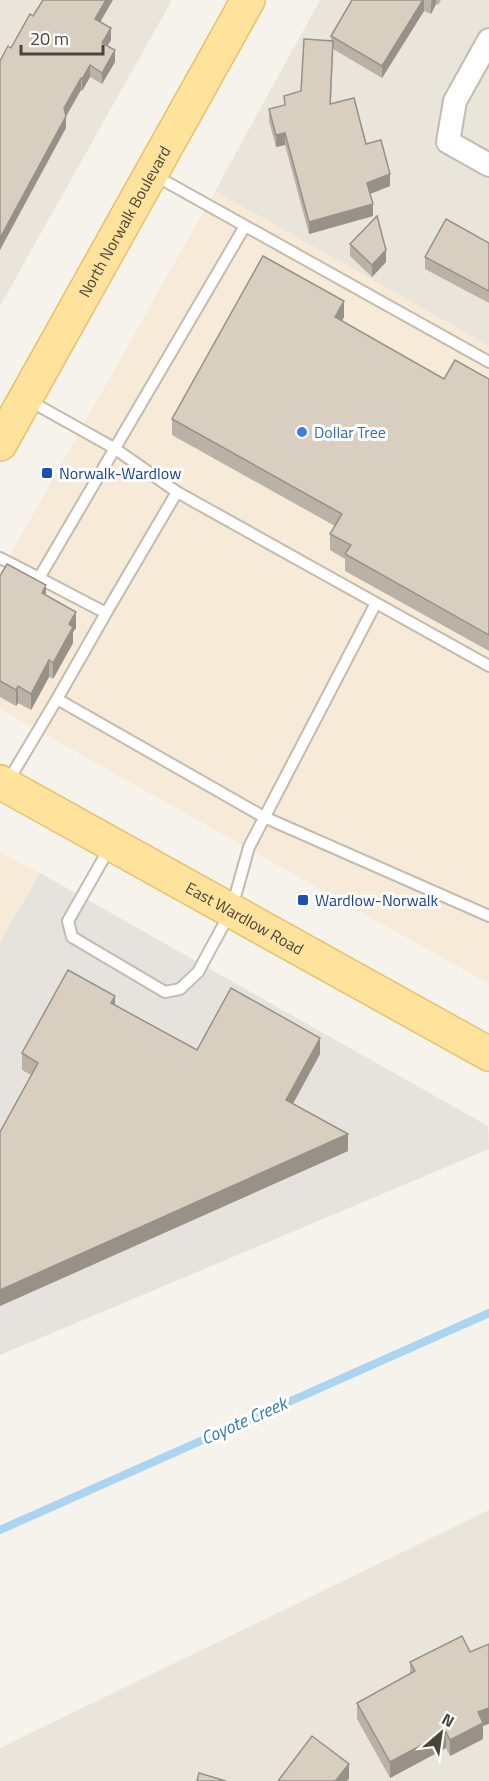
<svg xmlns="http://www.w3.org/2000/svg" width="489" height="1781" font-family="'Titillium Web',sans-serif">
<rect width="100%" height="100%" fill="#f6f3ec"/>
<path fill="#eae5da" d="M0 0H172L0 306Z
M320 0H489V346L215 191Z
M489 1510V1781H0V1748Z"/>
<path fill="#f7ead8" d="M215 191 489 346V984L0 709V573Z
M0 852 40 873 0 942Z"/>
<path fill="#e6e2dd" d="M40 873 488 1126 489 1149 0 1355V942Z"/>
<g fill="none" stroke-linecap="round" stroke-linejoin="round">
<path stroke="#a9d4f2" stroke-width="8" d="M0 1530 489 1313"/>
<defs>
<path id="service" d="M154 175 489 362
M245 226 39 578 106 613 57 699 264 817 489 916
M28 400 114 448 177 492
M0 558 39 578
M106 613 177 492 376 603
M7 783 57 699
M110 847 68 921 72 937 165 992 180 989 198 972 231 911 249 847 376 603 489 666"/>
<path id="minor" d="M489 40 455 101 448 142 489 165"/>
<g id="primary">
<path id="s1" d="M0 444 248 0"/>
<path id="s2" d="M0 782 489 1054"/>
</g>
</defs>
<use href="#service" stroke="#c2bbae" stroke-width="14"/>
<use href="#minor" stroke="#c2bbae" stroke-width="26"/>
<use href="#primary" stroke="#e6c16a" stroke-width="36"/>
<use href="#service" stroke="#fff" stroke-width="10"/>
<use href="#minor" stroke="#fff" stroke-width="22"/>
<use href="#primary" stroke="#ffe39c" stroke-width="33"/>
</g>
<path fill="#bab2a6" d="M352 0H441L438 5 436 4 431 14 424 11 382 78 333 49 331 104 366 144 390 186 370 194 373 216 309 234 285 145 276 147 269 121V109L284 105V96L301 91 331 41V36Z
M33 16 100 22 111 40 107 46 115 62 102 84 90 77 82 91 81 90 66 116V128L11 48Z
M489 243V303L425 269V257Z
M350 244 386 262 372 277 350 256Z
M344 317 342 321 444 379H489V651L345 571V559L330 550V534L335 526 172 435V419Z
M0 576 46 596 76 628 73 632V643L53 679 49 677 31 710 18 703 16 706 0 697Z
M115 1005 197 1050 320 1054 293 1104 348 1151 0 1306V1132L31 1075 22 1070V1053Z
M410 1662 483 1726V1739L450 1756 446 1748 390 1778 357 1719V1703L410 1674Z"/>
<path fill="#979187" d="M106 0H113L95 31V19Z
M423 0H424V11L382 78V66Z
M432 0H436V4L431 14V3Z
M111 28V40L102 55V43Z
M115 50V62L102 84V73Z
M90 65V77L82 91V79Z
M81 78V90L64 120V108Z
M66 116V128L0 250V238Z
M285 133V145L276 147V135Z
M390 174V186L367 195V183Z
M373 204V216L309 234V222Z
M386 250V262L372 277V265Z
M344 301V317L335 333V317Z
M46 585V601L42 593Z
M76 612V628L73 632V643L53 679V663L69 624Z
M49 660V677L31 710V694Z
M18 686V703L16 706V690Z
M115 996V1012L111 1003Z
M320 1038V1054L286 1116V1100Z
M348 1134V1151L0 1306V1290Z
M489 1708V1724L483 1726V1739L450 1756V1740L478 1712Z
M446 1732V1748L390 1778V1762Z
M349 1764V1779L347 1781H336Z"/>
<path fill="#d8cfc1" stroke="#979187" stroke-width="1.5" d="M43 0H106L95 19 111 28 102 43 115 50 102 73 90 65 82 79 81 78 64 108 66 116 0 238V61L8 46 11 48 30 14 33 16Z
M352 0H423L382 66 331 36Z
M304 39 333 41 330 104 354 98 366 144 381 140 390 174 367 183 373 204 309 222 285 133 276 135 269 109 285 105 284 96 301 91Z
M377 216 386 250 372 265 350 244Z
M446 219 489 243V291L425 257Z
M263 256 344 301 335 317 444 379 455 360 489 379V635L345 554 351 545 330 534 342 514 172 419Z
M7 564 46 585 42 593 76 612 69 624 73 627 53 663 49 660 31 694 18 686 16 690 0 681V576Z
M68 970 115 996 111 1003 197 1050 231 988 320 1038 286 1100 348 1134 0 1290V1132L38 1063 22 1053Z
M462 1636 470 1652 489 1644V1708L478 1712 483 1723 450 1740 446 1732 390 1762 357 1703 415 1671 410 1662Z
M312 1736 349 1764 336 1780 338 1781H278Z
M199 1773 226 1781H197Z"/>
<circle fill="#3f7fe0" stroke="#fff" stroke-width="2" cx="302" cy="432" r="6"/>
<g fill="#1a4fb4" stroke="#fff" stroke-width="2">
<rect x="41" y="467" width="12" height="12" rx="3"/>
<rect x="297" y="894" width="12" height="12" rx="3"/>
</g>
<g text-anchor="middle" stroke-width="6" stroke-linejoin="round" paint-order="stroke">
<g font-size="16" fill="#4b4439" stroke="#fff">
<text dy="6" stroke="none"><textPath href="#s1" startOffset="255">North Norwalk Boulevard</textPath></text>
<text dy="6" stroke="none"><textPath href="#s2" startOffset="280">East Wardlow Road</textPath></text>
</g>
<g font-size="16" fill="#366cbe" stroke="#fff" text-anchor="start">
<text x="314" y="438">Dollar Tree</text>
</g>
<g font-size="16" fill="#164399" stroke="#fff" text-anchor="start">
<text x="59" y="479">Norwalk-Wardlow</text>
<text x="315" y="906">Wardlow-Norwalk</text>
</g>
<g font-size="18" font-style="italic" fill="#2e7ab2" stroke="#fff">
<text transform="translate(244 1421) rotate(-24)" y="6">Coyote Creek</text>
</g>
</g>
<g transform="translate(441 1733) rotate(29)" stroke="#ffffff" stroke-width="4.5" paint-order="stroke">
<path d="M0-4.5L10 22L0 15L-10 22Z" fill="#4b4439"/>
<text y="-9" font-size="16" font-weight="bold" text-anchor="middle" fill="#4b4439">N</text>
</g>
<path d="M21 45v9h82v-9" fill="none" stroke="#4b4439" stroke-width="3"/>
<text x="30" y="45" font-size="18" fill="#4b4439" stroke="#ffffff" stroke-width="4.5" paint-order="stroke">20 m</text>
</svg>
